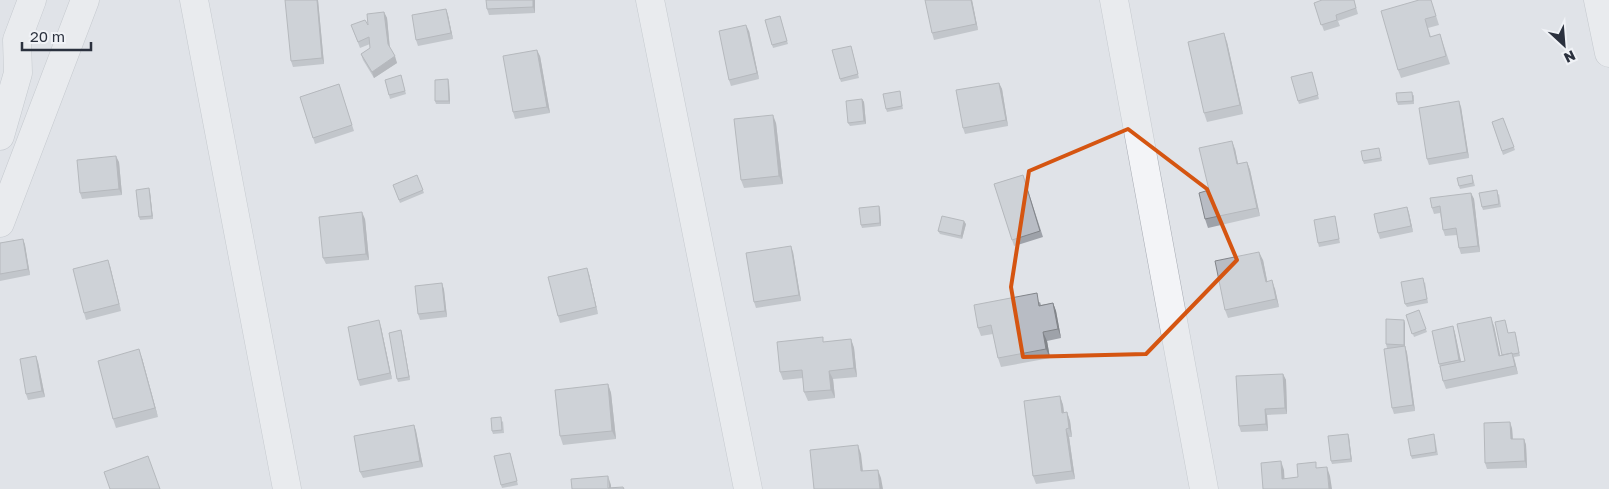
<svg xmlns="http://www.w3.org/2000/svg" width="1609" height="489" font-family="'Golos Text',sans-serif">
<rect width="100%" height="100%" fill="#e0e3e8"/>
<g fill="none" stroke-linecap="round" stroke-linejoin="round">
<defs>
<path id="minor" d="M194 0 287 489
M650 0 748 489
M1114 0 1204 489
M1598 0 1609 53
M0 136 18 73 17 40 32 0
M0 223 85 0"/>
</defs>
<use href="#minor" stroke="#a6aab2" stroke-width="29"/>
<use href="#minor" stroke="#f3f4f7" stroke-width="28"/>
</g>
<path fill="#9ea2a9" d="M318 0 324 64 293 67 291 61Z
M535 0V13L489 15 487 9Z
M972 0 978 30 934 40 932 33Z
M1354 0 1358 14 1338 21 1340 26 1324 31 1314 3Z
M1433 6 1439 25 1428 28 1431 37 1440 34 1450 64 1401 78 1398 70Z
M446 9 448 15 453 39 418 46 416 40Z
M384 12 387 18 390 48 397 63 374 78 363 60 361 54 370 48V44L360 48 351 25H368Z
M780 16 788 44 773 48 765 20Z
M749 31 759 79 731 86 729 80Z
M1227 42 1243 114 1207 122 1204 113Z
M852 49 859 78 841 82 840 79Z
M540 56 550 113 515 119 513 112Z
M1312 72 1319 99 1299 104 1298 101Z
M401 75 406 94 390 99 385 80Z
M448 79 449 83 450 104H436L435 101Z
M999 83 1002 89 1008 126 965 134 963 128Z
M339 84 354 131 315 144 300 97Z
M900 91 903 109 887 112 886 109Z
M1414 95V104L1398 105 1397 102Z
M862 99 864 102 866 124 850 126 848 123Z
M1461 107 1469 158 1429 165 1427 159Z
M1503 118 1515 150 1503 155 1492 122Z
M776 123 783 184 744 188 741 180Z
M1235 149 1238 164 1247 162 1250 170 1260 216 1208 228 1205 219 1209 190Z
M1380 151 1382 161 1364 164 1363 161Z
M119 162 122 195 82 199 80 193Z
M417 175 424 193 400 203 393 185Z
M1023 175 1043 237 1014 246 994 184Z
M1472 175 1475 186 1460 189 1459 186Z
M149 188 150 192 153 219 140 220 139 217Z
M1471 193 1474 199 1480 252 1461 254 1459 248 1457 235 1445 236 1443 230 1440 213 1434 214 1432 208Z
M1499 194 1501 207 1483 210 1482 207Z
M879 206 880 209 881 226 862 228 861 225Z
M1407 207 1409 213 1413 232 1380 239 1378 233Z
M1335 216 1340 243 1319 247 1318 243Z
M365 219 369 260 326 264 323 258Z
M966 224 962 239 940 234 938 231Z
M23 239 25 245 30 275 0 281V243Z
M793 252 801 301 756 308 754 302Z
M1263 260 1267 281 1275 289 1279 307 1228 318 1225 310Z
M110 266 121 311 86 320 84 313Z
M589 274 598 314 560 323 558 316Z
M1425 282 1428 303 1407 307 1405 304Z
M442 283 444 290 447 317 420 320 418 314Z
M1040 302 1041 305 1053 303 1056 311 1061 338 1047 341 1050 358 1001 367 998 358 993 334 981 336 978 328Z
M1419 310 1427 332 1414 337 1406 315Z
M1405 323V346L1407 353 1415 411 1394 414 1392 408 1396 348H1387L1386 344Z
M1506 323 1508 333 1516 335 1520 356 1514 357 1518 374 1446 389 1443 381 1439 364 1453 326 1455 333 1461 361H1465L1494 326 1500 355H1502Z
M381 327 392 379 360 386 358 380Z
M402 334 410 380 398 382 397 379Z
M851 339 854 348 857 377 833 379 835 398 808 401 804 392 803 378 783 380 780 372 825 342Z
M142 358 158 417 116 428 113 419Z
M38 362 45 397 28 400 26 394Z
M1283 374 1286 380 1287 414 1267 415 1268 431 1241 432 1239 426Z
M608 384 611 393 616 439 563 445 560 436Z
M1060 396 1063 405 1064 413 1067 412 1070 421 1072 437H1069L1075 479 1036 484 1033 476Z
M503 421 504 433 493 434 492 431Z
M414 425 416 431 423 467 363 478 360 472Z
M1512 428 1513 439H1524L1526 445 1527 468 1487 469 1485 463Z
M1348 434 1349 437 1352 462 1332 464 1331 461Z
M1435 438 1438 455 1412 459 1411 456Z
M511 456 518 485 502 488 501 485Z"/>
<path fill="#818489" d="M317 0H318L324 64 322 58Z
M533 0H535V13L533 7Z
M971 0H972L978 30 976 24Z
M446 9 448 15 453 39 451 33Z
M384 12 387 18 390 51 388 44Z
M746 25 749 31 759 79 757 73Z
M1224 33 1227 42 1243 114 1240 105Z
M537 50 540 56 550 113 547 107Z
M395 56 397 63 374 78 372 72Z
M448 79 449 83 450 104 449 101Z
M999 83 1002 89 1008 126 1006 120Z
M862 99 864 102 866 124 864 121Z
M1459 101 1461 107 1469 158 1467 152Z
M773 115 776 123 783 184 779 176Z
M1232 141 1235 149 1240 173 1237 164Z
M116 156 119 162 122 195 119 189Z
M1247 162 1250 170 1260 216 1257 208Z
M149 188 150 192 153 219 152 216Z
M1471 193 1474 199 1480 252 1478 246Z
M879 206 880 209 881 226 880 223Z
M1407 207 1409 213 1413 232 1411 226Z
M362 212 365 219 369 260 366 254Z
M964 221 966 224 962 239 961 236Z
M23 239 25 245 30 275 28 269Z
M791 246 793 252 801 301 799 295Z
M1259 252 1263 260 1269 290 1266 282Z
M108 260 110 266 121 311 119 304Z
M587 268 589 274 598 314 596 307Z
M1272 280 1275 289 1279 307 1276 299Z
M442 283 444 290 447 317 445 311Z
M1053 303 1056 311 1061 338 1058 329Z
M1491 317 1494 326 1502 364 1499 356Z
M379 320 381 327 392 379 390 373Z
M1404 320 1405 323V348L1404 345Z
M1453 326 1455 333 1462 367 1459 360Z
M401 330 402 334 410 380 409 377Z
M1043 332 1047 341 1050 358 1046 349Z
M851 339 854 348 857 377 854 368Z
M1405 346 1407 353 1415 411 1413 405Z
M139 349 142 358 158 417 155 408Z
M1512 353 1515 362 1518 374 1515 366Z
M36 356 38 362 45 397 42 391Z
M829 371 833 379 835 398 831 390Z
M1283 374 1286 380 1287 414 1285 408Z
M608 384 611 393 616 439 612 431Z
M1060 396 1063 405 1065 421 1062 413Z
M1265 409 1267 415 1268 431 1266 424Z
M1067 412 1070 421 1072 437 1069 428Z
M1510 422 1512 428 1513 445 1511 439Z
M414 425 416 431 423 467 420 461Z
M1066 429 1069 437 1075 479 1072 471Z
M1348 434 1349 437 1352 462 1351 459Z
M1524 439 1526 445 1527 468 1525 461Z
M858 445 861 454 864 480 861 471Z
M1281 461 1284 470 1285 487 1282 479Z
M1327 467 1330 476 1332 489H1329Z
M878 470 881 478 883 489H880Z
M608 476 611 485V489H609Z"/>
<path fill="#b8bcc4" stroke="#818489" d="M285 0H317L322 58 291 61Z
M486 0H533V7L487 9Z
M925 0H971L976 24 932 33Z
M1322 0H1354L1356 8 1336 15 1337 20 1321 25 1314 3Z
M1419 0H1431L1436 16 1425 19 1430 37 1440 34 1446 56 1398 70 1381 11Z
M446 9 451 33 416 40 412 15Z
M384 12 388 44 395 56 372 72 361 54 370 48 369 37 358 42 351 25 365 20 368 25 367 14Z
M780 16 787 41 772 45 765 20Z
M746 25 757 73 729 80 719 31Z
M1224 33 1240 105 1204 113 1188 42Z
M851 46 858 74 840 79 832 50Z
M537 50 547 107 513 112 503 56Z
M1312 72 1318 95 1298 101 1291 77Z
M401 75 405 91 389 95 385 80Z
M448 79 449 101H435V80Z
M999 83 1006 120 963 128 956 90Z
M339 84 352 125 313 138 300 97Z
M900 91 902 106 886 109 883 94Z
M1412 92 1413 101 1397 102 1396 93Z
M862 99 864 121 848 123 846 101Z
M1459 101 1467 152 1427 159 1419 108Z
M773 115 779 176 741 180 734 119Z
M1503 118 1514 147 1502 151 1492 122Z
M1232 141 1237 164 1247 162 1257 208 1205 219 1199 193 1209 190 1199 148Z
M1379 148 1381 158 1363 161 1361 151Z
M116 156 119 189 80 193 77 160Z
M417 175 423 190 399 200 393 185Z
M1023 175 1040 231 1012 240 994 184Z
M1472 175 1473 183 1459 186 1457 178Z
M149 188 152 216 139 217 136 190Z
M1497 190 1499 204 1482 207 1479 193Z
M1471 193 1478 246 1459 248 1456 228 1443 230 1440 206 1432 208 1430 198Z
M879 206 880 223 861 225 859 208Z
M1407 207 1411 226 1378 233 1374 214Z
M362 212 366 254 323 258 319 217Z
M942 216 964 221 961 236 938 231Z
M1335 216 1339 239 1318 243 1314 220Z
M23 239 28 269 0 274V243Z
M791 246 799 295 754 302 746 253Z
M1259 252 1266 282 1272 280 1276 299 1225 310 1215 261Z
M108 260 119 304 84 313 73 269Z
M587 268 596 307 558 316 548 277Z
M1423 278 1427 299 1405 304 1401 282Z
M442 283 445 311 418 314 415 286Z
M1037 293 1039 306 1053 303 1058 329 1043 332 1046 349 998 358 991 325 978 328 974 305Z
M1419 310 1426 329 1412 334 1406 315Z
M1491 317 1499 356 1512 353 1515 366 1443 381 1440 366 1465 361 1457 324Z
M1386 319 1404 320V345L1386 344Z
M379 320 390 373 358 380 348 327Z
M1505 320 1508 333 1515 332 1519 353 1513 354 1512 353 1502 355 1495 322Z
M1453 326 1459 360 1439 364 1432 331Z
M401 330 409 377 397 379 389 333Z
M823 337V342L851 339 854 368 829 371 831 390 804 392 802 370 780 372 777 342Z
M1405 346 1413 405 1392 408 1384 349Z
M139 349 155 408 113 419 98 361Z
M36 356 42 391 26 394 20 359Z
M1283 374 1285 408 1265 409 1266 424 1239 426 1236 376Z
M608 384 612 431 560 436 555 390Z
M1060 396 1062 413 1067 412 1069 428 1066 429 1072 471 1033 476 1024 401Z
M501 417 502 430 492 431 491 418Z
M1510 422 1511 439H1524L1525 461 1485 463 1484 423Z
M414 425 420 461 360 472 354 436Z
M1348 434 1351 459 1331 461 1328 436Z
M1434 434 1436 452 1411 456 1408 439Z
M858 445 861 471 878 470 880 489H814L810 450Z
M510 453 517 481 501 485 494 456Z
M148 456 160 489H110L104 472Z
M1281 461 1282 479 1298 477 1297 464 1316 462V468L1327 467 1329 489H1263L1261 463Z
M608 476V488L623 487 624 489H572L571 479Z"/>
<path d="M0 0H1609V489H0ZM1128 129 1207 189 1237 260 1146 354 1023 357 1011 287 1029 171Z" fill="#e0e3e8" fill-opacity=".55" fill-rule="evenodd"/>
<path fill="none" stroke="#d55511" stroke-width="4" stroke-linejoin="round" d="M1128 129 1207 189 1237 260 1146 354 1023 357 1011 287 1029 171Z"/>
<g transform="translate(1564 45) rotate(154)" stroke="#f0f2f6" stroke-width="4" paint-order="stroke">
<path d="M0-4L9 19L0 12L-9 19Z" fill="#2b313e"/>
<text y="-8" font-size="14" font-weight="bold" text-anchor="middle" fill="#2b313e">N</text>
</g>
<path d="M22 42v8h69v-8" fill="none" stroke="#2b313e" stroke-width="2.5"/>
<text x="30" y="42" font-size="15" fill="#2b313e" stroke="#f0f2f6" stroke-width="4" paint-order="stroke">20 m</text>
</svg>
